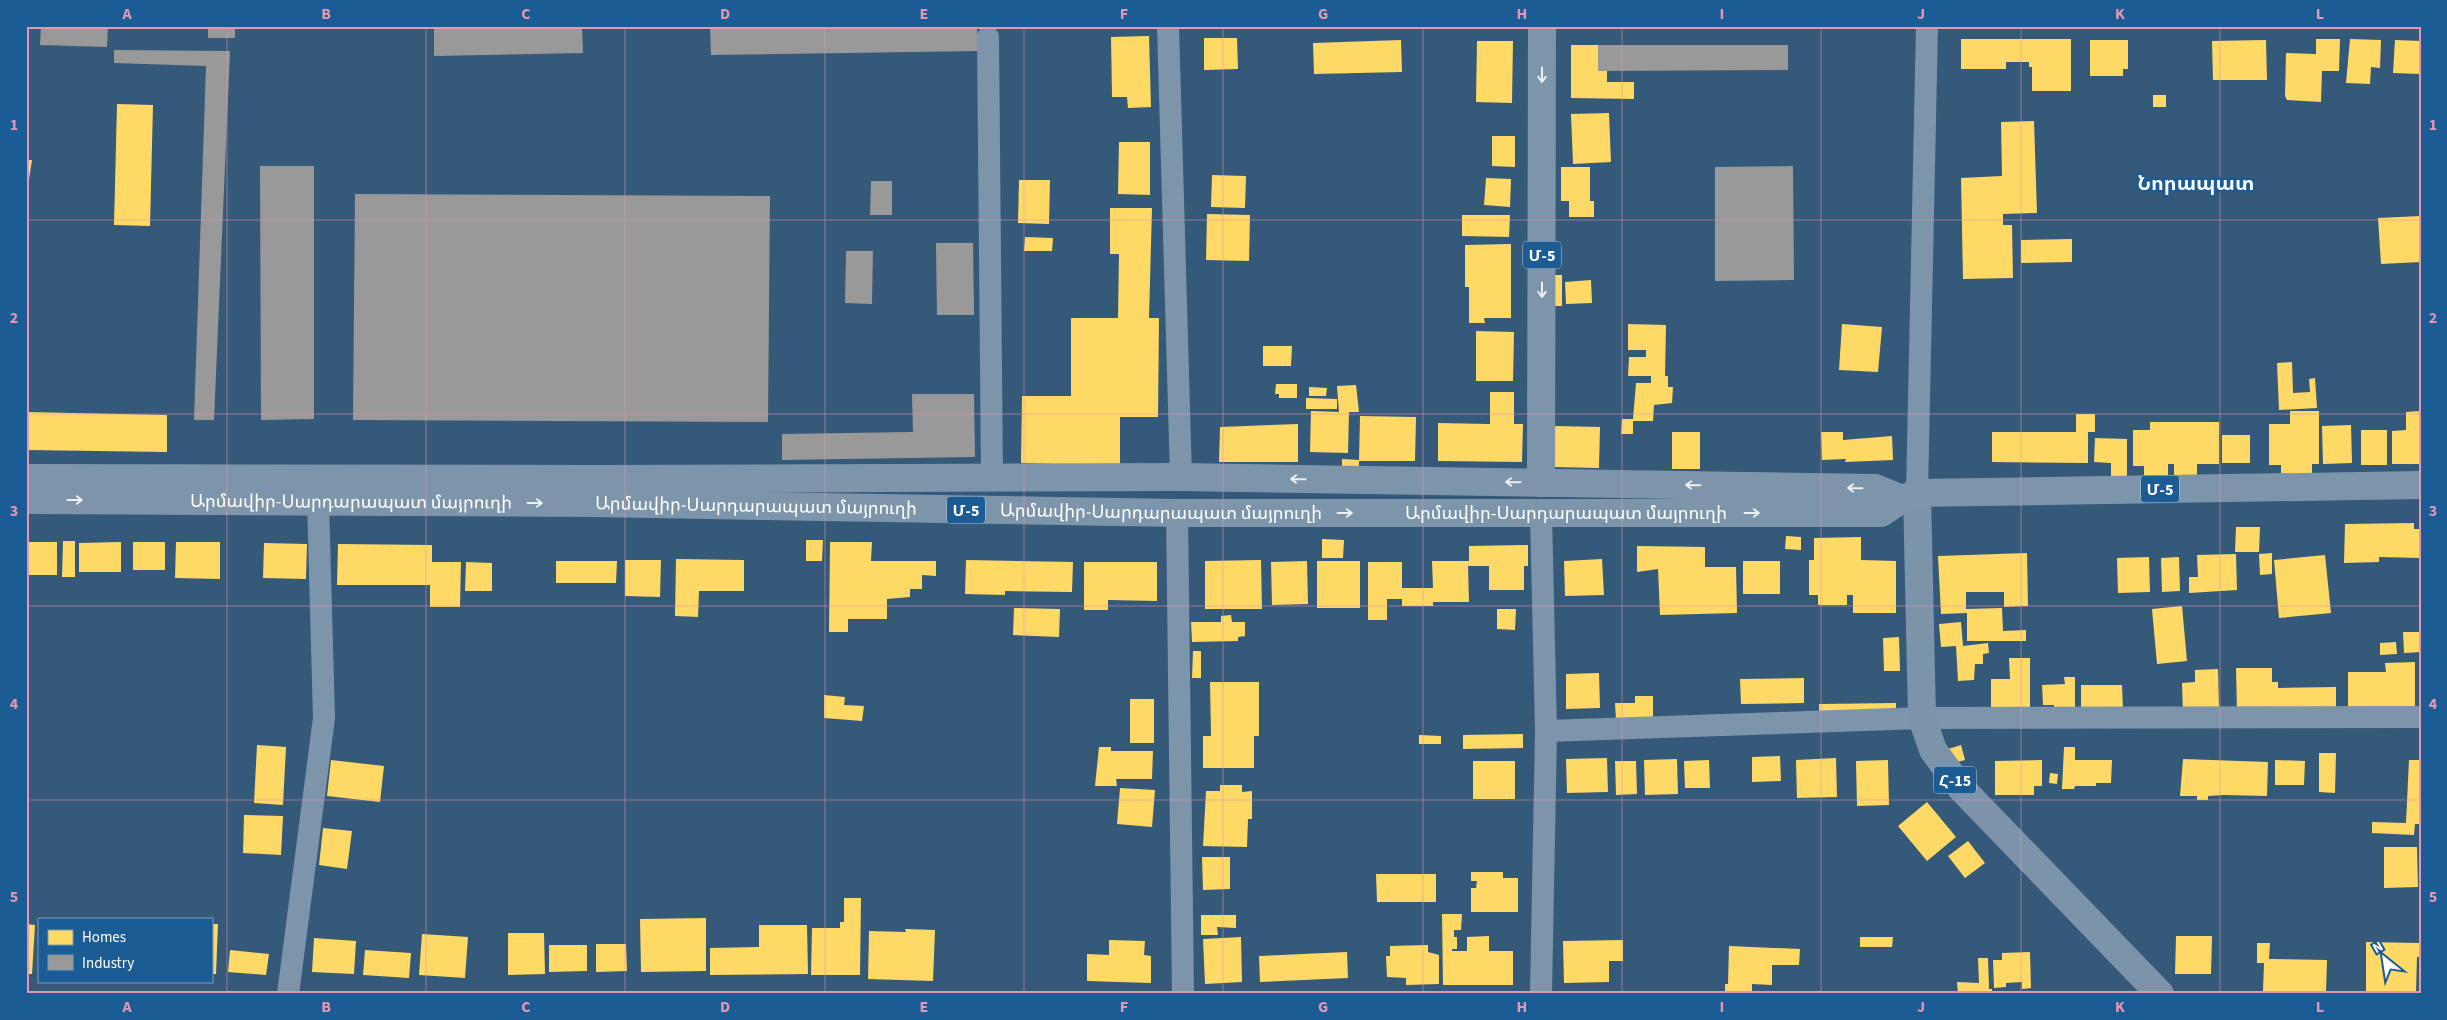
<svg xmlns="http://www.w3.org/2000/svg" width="2447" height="1020" font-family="'Source Sans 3','Noto Sans Armenian',sans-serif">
<rect width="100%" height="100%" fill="#355978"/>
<path fill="#ffd966" d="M1149 36 1151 107 1128 108 1127 97H1112L1111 37Z
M1204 38H1237L1238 69 1204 70Z
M1961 39H2071V91H2032V67H2029V62H2006V69H1961Z
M2316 39H2340L2339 71H2322L2321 102 2287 100 2285 96 2286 53 2316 54Z
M2350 39 2381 40 2380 68 2371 67 2370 84 2346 83Z
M1401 40 1402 72 1314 74 1313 43Z
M2090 40H2128V69H2123V76H2090Z
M2266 40 2267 80H2213L2212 41Z
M2395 40 2421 41V74L2393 73Z
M1477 41H1513L1512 103 1476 102Z
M1571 45H1598V71L1607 70V82H1634V99L1571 98Z
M2153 95H2166V107H2153Z
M117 104 153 105 150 226 114 225Z
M1609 113 1611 162 1573 164 1571 114Z
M2034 121 2037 213 2003 214V225H2012L2013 278 1963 279 1961 178 2002 176 2001 122Z
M1492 136H1515V167L1492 166Z
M1119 142H1150V195L1118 194Z
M26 160H32L27 192H26Z
M1561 167H1590V201H1594V217H1569V201H1561Z
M1212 175 1246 176 1245 208 1211 207Z
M1486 178 1511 179 1510 207 1484 205Z
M1019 180H1050L1049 224 1018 223Z
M1110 208H1152L1149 318H1159L1158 417H1120V466L1021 463 1022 396H1071V318H1118L1119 254H1110Z
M1207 214 1250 215 1249 261 1206 260Z
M1462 215H1510L1509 237 1462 236Z
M2421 216V262L2381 264 2378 218Z
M1025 237 1053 238 1052 251H1024Z
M2072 239V262L2021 263V240Z
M1511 244V318H1484L1485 323H1469V287H1465V245Z
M1552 275H1562V306H1552Z
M1591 280 1592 303 1566 304 1565 282Z
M1628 324 1666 325 1665 376H1668V387H1673L1672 403 1654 405 1653 421H1633V434H1621L1622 419H1633L1636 383H1651V376H1628L1629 357H1646V350H1628Z
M1842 324 1882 327 1878 372 1839 370Z
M1476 331 1514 332 1513 381H1476Z
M1263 346H1292L1291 366H1263Z
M2292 362 2293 393 2310 392 2309 379 2315 378 2317 408 2279 410 2277 363Z
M1276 384H1297V398H1279V394H1275Z
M1356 385 1359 412H1349L1348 453 1310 452 1311 411 1339 412 1337 386Z
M1309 387 1327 388 1326 396H1309Z
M1490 392H1514V424H1523L1522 462 1438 461V423L1490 424Z
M1306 398 1337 399V409H1306Z
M2290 411H2319V464H2312V478H2281V465H2269V424H2290Z
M2421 411V464H2392V431L2406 430V412Z
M26 412 167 415V452L26 450Z
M2076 414H2095V432H2088V463L1992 462V432H2076Z
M1360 416 1416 417 1415 461H1359V477H1342V459L1359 460Z
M2150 422H2219V464H2197V479H2174V464H2168V478H2144V466H2133V430H2150Z
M1298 424V462H1219L1220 427Z
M2351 425 2352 463 2323 464 2322 426Z
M1553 426 1600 427 1599 468 1552 467Z
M2361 430H2387V465H2361Z
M1672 432H1700V469H1672Z
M1821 432H1843V440L1892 436 1893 460 1845 462 1846 459 1822 460Z
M2222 435H2250V463H2222Z
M2095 438 2127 439V480H2111V463L2094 462Z
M2414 523V529H2421V558L2379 557V562L2344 563 2345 524Z
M2236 527H2260L2259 552H2235Z
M1786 536 1801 537V550L1785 549Z
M1861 537V560L1896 561V613H1853V595H1847V605H1818V595H1809V560H1814V538Z
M1322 539 1344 540 1343 558H1322Z
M806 540H823L822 561H806Z
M63 541H75V577H62Z
M26 542H57V575H26Z
M121 542V572H79V543Z
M133 542H165V570H133Z
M176 542H220V579L175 578Z
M830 542H872L871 561H936V576L922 575V589H910V597L887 599V619H848V632H829Z
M264 543 307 544 306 579 263 578Z
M338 544 432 545V562H461L460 607H430V585H337Z
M1528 545V566H1524V590H1489V566H1468L1469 602H1433V606H1402V599H1387V620H1368V562H1402V588H1433L1432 561H1469V546Z
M1637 546 1705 547V567H1736L1737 613 1660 615 1658 569 1637 572Z
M2027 553 2028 606 2004 607V592H1966V609L2002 608 2003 631 2026 630V641H1967V613L1941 614 1938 556Z
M2272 553V574L2260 575 2259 554Z
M2236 554 2237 590 2189 593V577H2198L2197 555Z
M2325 555 2331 613 2279 618 2274 560Z
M2149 557 2150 592 2118 593 2117 558Z
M2179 557 2180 591 2162 592 2161 558Z
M676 559 744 560V591H699L698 617 675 616Z
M1602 559 1604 595 1565 596 1564 561Z
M625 560H661L660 597 625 596Z
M966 560 1073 562 1072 592 1005 591V595L965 594Z
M1261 560 1262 609H1205V561Z
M556 561H617L616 583H556Z
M1307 561 1308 604 1272 605 1271 562Z
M1317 561H1360V608H1317Z
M1743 561H1780V594H1743Z
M466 562 492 563V591H465Z
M1084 562H1157V601L1108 600V610H1084Z
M2182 606 2187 661 2157 664 2152 609Z
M1014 608 1060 609 1059 637 1013 635Z
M1497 609H1516L1515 630 1497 629Z
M1231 615 1232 622H1245V636L1238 637V641L1192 642 1191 622H1221V616Z
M1961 622 1963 646 1988 643 1989 653 1983 654V664H1975L1974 680 1958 681 1956 646 1941 647 1939 624Z
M2403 632H2421V652L2404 653Z
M1899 637 1900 671H1884L1883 638Z
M2396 642 2397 654 2380 655V643Z
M1193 651H1201V678H1192Z
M2009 658H2030V711L1991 712V679H2010Z
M2415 662V711H2348V672H2386L2385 663Z
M2236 668H2272V682H2278V688L2336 687V711L2237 712Z
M2218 669 2219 707 2183 714 2182 683 2195 682V670Z
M1599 673 1600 708 1566 709V674Z
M2064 677H2075V709L2054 710V705H2043L2042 685 2065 684Z
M1804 678V703L1741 704 1740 679Z
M1210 682H1259V736H1254V768H1203V736H1211Z
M2081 685H2122L2123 710 2081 711Z
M824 695 845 697 844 705 864 706 862 721 824 718Z
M1635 696H1653V719L1616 720 1615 703H1635Z
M1130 699H1154V743H1130Z
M1896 703V714L1819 716V704Z
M1523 734V748L1463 749V735Z
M1419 735 1441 736V744H1419Z
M257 745 286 747 283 805 254 803Z
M1961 745 1965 760 1949 764 1945 750Z
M1099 747H1111V751H1153L1152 779H1116L1117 786H1095Z
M2064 747H2075V760H2112L2111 783H2096V786H2075L2074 789H2062Z
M2319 753H2336L2335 793 2319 792Z
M1780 756 1781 781 1752 782V757Z
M1607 758 1608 792 1567 793 1566 759Z
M1836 758 1837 797 1797 798 1796 760Z
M1677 759 1678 794 1645 795 1644 760Z
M2183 759 2268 762 2267 796 2224 795 2208 796V800H2197V796H2180Z
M331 760 384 766 380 802 327 796Z
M1709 760 1710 788H1685L1684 761Z
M1888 760 1889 805 1857 806 1856 761Z
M2042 760V786H2034V795H1995V761Z
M2275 760 2305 761 2304 785H2275Z
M2409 760H2421V824H2415L2414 835 2372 833V822L2406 823Z
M1473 761H1515V799H1473Z
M1615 761H1636L1637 794 1616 795Z
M2050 773 2058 774 2057 784 2049 783Z
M1220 785H1242V792L1252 791V819H1248L1247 847 1203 846 1206 791H1220Z
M1120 788 1155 790 1152 827 1117 824Z
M1927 802 1956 837 1927 861 1898 826Z
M244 815 283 816 281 855 243 853Z
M323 828 352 831 347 869 319 865Z
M1968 841 1985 863 1965 878 1948 856Z
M2384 847H2417L2418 887 2384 888Z
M1202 857H1230V889L1203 890Z
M1471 872H1503V878H1518V912H1471V888H1476L1477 881H1471Z
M1376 874H1436V902H1377Z
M844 898H861L860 975H811L812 928H840V922H844Z
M1442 914H1462L1461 930H1454V937H1457V949H1452V951H1467V937L1489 936V951H1513V985H1443Z
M1201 915H1236V928L1217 927 1218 935H1201Z
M706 918V971L641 972 640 919Z
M26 924 35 925 32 974H26Z
M211 924H218L216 974H211Z
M759 925H807L808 974 710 975V948L759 947Z
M905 929 935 930 933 981 868 979 869 931 906 932Z
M508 933H544L545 974 508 975Z
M422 934 468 937 465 978 419 975Z
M2176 936H2212L2211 974H2175Z
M1241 937 1242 982 1205 984 1203 939Z
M1860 937H1893L1892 947H1860Z
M314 938 356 941 354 974 312 972Z
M1109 940 1145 941 1144 955 1151 956V983L1087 981V954L1109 955Z
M1623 940V961H1609V982L1564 983 1563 941Z
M2366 942 2421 943V957H2417L2416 992 2366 991Z
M2257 943H2270L2269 959 2327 960 2326 993 2263 991 2264 963H2257Z
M596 944H626L627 971 596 972Z
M549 945H587V971L549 972Z
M1428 945V952L1439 955V984L1406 985V978L1387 977 1386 956H1390V946Z
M1729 946 1800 949 1799 965H1772V985L1752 984V994H1725V984H1728Z
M230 950 269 954 266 975 228 972Z
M365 950 411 953 409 978 363 975Z
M1347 952 1348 978 1260 982 1259 956Z
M2030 952 2031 988 2022 989V982L2006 983V987L1994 988 1993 960H2002V953Z
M1978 958H1988L1989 989H1992V994H1958L1957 982 1979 983Z"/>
<path fill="#999" d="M41 26H108L107 47 40 45Z
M208 26H235V38H208Z
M434 26H582L583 53 434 56Z
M710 26H977L978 51 711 55Z
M1598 45H1788V70L1598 71Z
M114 50 230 51 214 420H194L206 66 114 63Z
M260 166H314V419L261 420Z
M1793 166 1794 280 1715 281V167Z
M871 181H892V215H870Z
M355 194 770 196 768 422 353 420Z
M936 243H973L974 315H937Z
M846 251H873L872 304 845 303Z
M912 394H974L975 457 782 460V434L913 432Z"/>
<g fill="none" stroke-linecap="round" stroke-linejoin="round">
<path stroke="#7d95ab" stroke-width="22" d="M1168 26 1181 477
M988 37 992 477
M1917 493 1927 26
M1177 513 1183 994
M1546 731 1922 718 2421 717
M288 994 324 718 318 501
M1541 994 1546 731 1541 514"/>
<path stroke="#7c94a9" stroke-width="28" d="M1917 493 1922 718 1933 750 1961 788 2160 994"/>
<g stroke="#7d95aa" stroke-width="28">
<path d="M26 478 595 479 1181 477 1875 488 1902 499"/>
<path d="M1541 483 1542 26"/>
<path id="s1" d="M26 500 594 503 1177 513H1881L1902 499 1917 493 2421 485"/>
</g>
</g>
<defs><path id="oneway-shaft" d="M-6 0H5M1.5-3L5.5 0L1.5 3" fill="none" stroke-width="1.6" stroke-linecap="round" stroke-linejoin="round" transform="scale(1.25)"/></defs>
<g stroke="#eceff2">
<use href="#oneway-shaft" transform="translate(1542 75) rotate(90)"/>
<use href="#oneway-shaft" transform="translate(1542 290) rotate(90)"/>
<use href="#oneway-shaft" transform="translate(1298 479) rotate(-179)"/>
<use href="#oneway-shaft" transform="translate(1513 482) rotate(-179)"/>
<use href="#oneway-shaft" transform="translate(1693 485) rotate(-179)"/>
<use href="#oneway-shaft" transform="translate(1855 488) rotate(-179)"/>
<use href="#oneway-shaft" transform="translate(75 500)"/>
<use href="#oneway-shaft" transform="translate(535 503)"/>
<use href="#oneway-shaft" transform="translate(1345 513)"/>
<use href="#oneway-shaft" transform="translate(1752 513)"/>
</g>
<path fill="none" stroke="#e497b5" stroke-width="1" stroke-opacity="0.55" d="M227 26V994M426 26V994M625 26V994M825 26V994M1024 26V994M1223 26V994M1423 26V994M1622 26V994M1821 26V994M2021 26V994M2220 26V994M26 220H2421M26 414H2421M26 606H2421M26 800H2421"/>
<g text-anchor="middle" stroke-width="5" stroke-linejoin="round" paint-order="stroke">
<g fill="#1a5c93" stroke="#bacedf" stroke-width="1">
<rect x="1523" y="241.5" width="38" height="27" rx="4"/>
<rect x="2141" y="475.5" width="38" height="27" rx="4"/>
<rect x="947" y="496.5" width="38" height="27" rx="4"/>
<rect x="1934" y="766.5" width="42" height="27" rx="4"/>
</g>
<g font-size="16" font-weight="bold" fill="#fff">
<text x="1542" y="261">Մ-5</text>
<text x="2160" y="495">Մ-5</text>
<text x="966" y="516">Մ-5</text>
<text x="1955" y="786">Հ-15</text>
</g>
<g font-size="18" fill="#fff" stroke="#1a5c93">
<text dy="6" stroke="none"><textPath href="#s1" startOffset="325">Արմավիր-Սարդարապատ մայրուղի</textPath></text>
<text dy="6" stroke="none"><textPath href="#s1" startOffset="730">Արմավիր-Սարդարապատ մայրուղի</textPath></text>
<text dy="6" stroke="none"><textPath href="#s1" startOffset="1135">Արմավիր-Սարդարապատ մայրուղի</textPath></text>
<text dy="6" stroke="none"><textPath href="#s1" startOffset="1540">Արմավիր-Սարդարապատ մայրուղի</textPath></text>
</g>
<g font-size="20" font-weight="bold" fill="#fff" stroke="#1a5c93">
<text x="2196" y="190">Նորապատ</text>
</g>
</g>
<rect width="2447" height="1020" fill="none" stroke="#1a5c93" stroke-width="55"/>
<rect x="38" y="918" width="175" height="65" fill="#1a5c93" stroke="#769dbe"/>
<rect x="48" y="930" width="25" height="15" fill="#ffd966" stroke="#769dbe"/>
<text x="82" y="942" font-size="15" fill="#ffffff">Homes</text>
<rect x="48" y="955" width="25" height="15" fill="#999999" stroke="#769dbe"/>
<text x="82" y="968" font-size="15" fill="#ffffff">Industry</text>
<g transform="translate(2384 958) rotate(330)" stroke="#1a5c93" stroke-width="4" paint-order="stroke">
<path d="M0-4L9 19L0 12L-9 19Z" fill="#ffffff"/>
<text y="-8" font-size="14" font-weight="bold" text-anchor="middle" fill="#ffffff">N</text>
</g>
<rect x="28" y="28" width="2392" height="964" fill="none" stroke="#e497b5" stroke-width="2"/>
<g font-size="16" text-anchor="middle" font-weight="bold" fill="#e497b5">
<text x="127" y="19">A</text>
<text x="326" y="19">B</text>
<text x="526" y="19">C</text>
<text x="725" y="19">D</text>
<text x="924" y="19">E</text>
<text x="1124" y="19">F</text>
<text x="1323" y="19">G</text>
<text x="1522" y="19">H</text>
<text x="1722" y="19">I</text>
<text x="1921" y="19">J</text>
<text x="2120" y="19">K</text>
<text x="2320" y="19">L</text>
<text x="14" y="130">1</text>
<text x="2433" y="130">1</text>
<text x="14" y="323">2</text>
<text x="2433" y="323">2</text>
<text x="14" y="516">3</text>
<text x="2433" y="516">3</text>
<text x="14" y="709">4</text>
<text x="2433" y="709">4</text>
<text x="14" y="902">5</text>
<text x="2433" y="902">5</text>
<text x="127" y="1012">A</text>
<text x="326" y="1012">B</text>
<text x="526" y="1012">C</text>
<text x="725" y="1012">D</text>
<text x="924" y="1012">E</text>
<text x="1124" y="1012">F</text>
<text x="1323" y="1012">G</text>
<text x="1522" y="1012">H</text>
<text x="1722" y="1012">I</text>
<text x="1921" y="1012">J</text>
<text x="2120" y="1012">K</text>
<text x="2320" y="1012">L</text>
</g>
</svg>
